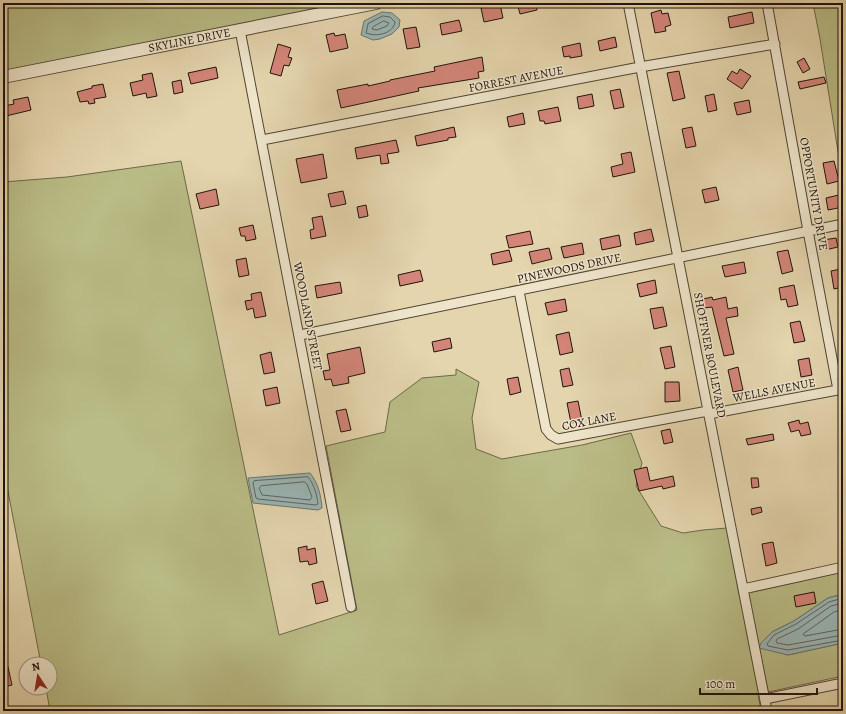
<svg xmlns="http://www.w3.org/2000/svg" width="846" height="714" font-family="Alegreya,serif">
<rect width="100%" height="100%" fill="#e4d5ad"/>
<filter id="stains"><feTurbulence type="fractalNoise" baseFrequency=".005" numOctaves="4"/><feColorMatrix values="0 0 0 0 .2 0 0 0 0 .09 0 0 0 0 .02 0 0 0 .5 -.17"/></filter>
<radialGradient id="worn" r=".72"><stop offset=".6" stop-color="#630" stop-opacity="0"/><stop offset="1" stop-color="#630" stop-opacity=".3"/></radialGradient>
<path fill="#b9bc86" stroke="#6c684a" d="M3 3H353L3 73Z
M813 3H843V163L840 164 820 39Z
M181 161 279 635 357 610 326 446 385 432 390 402 422 378 456 375V369L479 382 472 418 476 449 502 459 582 445 631 433 642 463 636 486 661 526 683 533 703 530 727 528 739 594H741L760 693 758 694 761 711H50L46 688H50V664H41L3 465V182L67 177Z
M843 572V594L828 598 794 621 772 632 759 647 788 655 843 643V676L768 692 748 593Z"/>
<path fill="#9ab6b5" stroke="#697572" d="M382 12 392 13 400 20 399 27 392 34 380 39 373 40 361 35 364 21Z
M310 473C318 483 321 495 322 508L318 510 253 503 248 478Z
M843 594V643L788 655 759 648 761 643 772 632 794 621 828 598Z"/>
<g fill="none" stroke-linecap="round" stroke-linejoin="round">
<path stroke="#5d6461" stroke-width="1" d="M383 16 390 17 395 22C393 34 376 37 366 33L368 24Z
M384 21 389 23 387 26 377 30 372 29 373 27Z
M308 477C314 484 317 495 318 504L316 505 258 499 256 498 253 483 254 481Z
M305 482 307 484 312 497 310 500 262 495 259 488 261 486Z
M843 598 829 602 796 624 774 635 767 644 768 646 788 650 843 640
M843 603 831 606 798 629 777 639 776 641 777 643 788 645 843 635
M843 609 834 612 803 634 805 636 843 629"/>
</g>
<path fill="#d38578" stroke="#20130d" d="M517 3H536L537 10 520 14Z
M500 4 503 18 484 22 481 8Z
M661 10 662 14 668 13 671 25 665 27 666 31 655 33 651 13Z
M752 12 754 23 730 28 728 17Z
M459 20 462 31 442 35 440 24Z
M416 27 420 47 407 49 403 29Z
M334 33 335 36 345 34 348 48 330 52 326 35Z
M615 37 617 47 600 51 598 41Z
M580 43 582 56 570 58V56L564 57 562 47Z
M278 44 291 48 288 57 292 58 289 66 284 65 281 76 270 73Z
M482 57 484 71 478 72 479 78 418 88 419 91 341 108 337 90 368 84V86L390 81V80L435 71 434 67Z
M804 58 810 69 803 73 797 62Z
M216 67 218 78 191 84 188 73Z
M740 69 751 76 742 89 727 79 732 71 737 74Z
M679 71 685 98 673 101 667 73Z
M152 73 157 96 147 98 146 93 133 96 130 83 143 80 142 75Z
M824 77 826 83 800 89 798 82Z
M181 80 183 92 174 94 172 82Z
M103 84 106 97 94 99 95 103 89 104 88 101 80 102 77 92 92 88V86Z
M620 89 624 107 614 109 610 91Z
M592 94 594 106 579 109 577 97Z
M714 94 717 110 708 112 705 96Z
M28 97 31 110 6 116 4 106 14 104 13 100Z
M749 100 751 112 737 115 734 103Z
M558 107 561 121 545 124 544 121H540L538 111Z
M523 113 525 124 509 127 507 117Z
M454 127 456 137 448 138V140L417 146 415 136Z
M692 127 696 146 686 148 682 129Z
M396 140 399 152 387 154 389 163 381 164 380 155 357 159 355 148Z
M631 152 635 172 613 177 611 167 623 164 621 154Z
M323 154 327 178 301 183 296 159Z
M834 161 839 181 827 184 823 163Z
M716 187 719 200 705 203 702 190Z
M216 189 219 205 200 209 196 194Z
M343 191 346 204 331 207 328 194Z
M843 194V207L828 210 826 198Z
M366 205 368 216 359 218 357 207Z
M322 216 326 236 311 239 310 230 314 229 312 218Z
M253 225 256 239 246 241 245 236H241L239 228Z
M651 229 654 241 636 245 634 233Z
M530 231 533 244 509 248 506 236Z
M619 235 621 246 602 250 600 239Z
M836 238 838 247 825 250 823 240Z
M582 243 584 254 564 258 561 247Z
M549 248 552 259 532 264 529 252Z
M509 250 512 261 493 265 491 254Z
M788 250 793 271 782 274 777 252Z
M246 258 249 275 239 277 236 260Z
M744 262 746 273 725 277 722 266Z
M841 269 843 287 834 289 831 271Z
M420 270 423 281 400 286 398 275Z
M655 280 657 293 640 297 637 284Z
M340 282 342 293 317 298 315 286Z
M794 285 798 305 788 307 786 299 781 300 779 288Z
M261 292 266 316 255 318 253 308 247 310 245 301 252 300 251 294Z
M712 297 713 300 726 297 728 309 737 307 738 316 726 318 734 354 724 356 712 307 705 308 703 299Z
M565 299 567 311 548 315 545 303Z
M663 307 667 326 654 329 650 309Z
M800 321 805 341 794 343 790 323Z
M569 332 573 352 560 355 556 335Z
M450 338 452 348 434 352 432 342Z
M671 346 675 367 665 369 660 348Z
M360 347 365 373 348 377 349 383 333 386 331 379 325 380 323 371 330 370 327 354Z
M271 352 275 372 264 374 260 355Z
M809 358 812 375 801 377 798 360Z
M738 367 743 390 733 392 728 370Z
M569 368 573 385 563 387 560 370Z
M518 377 521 392 510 395 507 379Z
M665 382H679L680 401 665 402Z
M277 387 280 403 266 406 263 390Z
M578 401 582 421 571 423 567 403Z
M346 409 351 430 341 432 336 411Z
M799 420 800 424 808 422 811 434 801 436 799 430 791 432 788 423Z
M670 429 673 442 664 444 661 431Z
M773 434 774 440 748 445 746 439Z
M647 467 650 481 673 476 675 486 663 489 662 486 639 491 634 470Z
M751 478H758L759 487 752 488Z
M761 507 762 512 752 515 751 509Z
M773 542 777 563 766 566 762 544Z
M307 546V550L315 548 317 563 309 565 308 561 300 562 298 548Z
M323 581 328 601 316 604 312 584Z
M814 592 816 603 796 607 794 596Z
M6 658 12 685 3 687V659Z"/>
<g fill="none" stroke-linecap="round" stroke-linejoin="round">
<defs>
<path id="minor" d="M628 3 767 711
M767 3 808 231 838 390
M240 30 351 607
M262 140 640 67 775 44
M519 291 546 429 551 435 558 439 708 411
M300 335 843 224
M709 414 843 389
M743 589 843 567
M765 699 843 683"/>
<g id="tertiary">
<path id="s1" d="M3 77 376 3"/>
</g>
</defs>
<use href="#minor" stroke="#514435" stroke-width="11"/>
<use href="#tertiary" stroke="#514435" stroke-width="14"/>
<use href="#minor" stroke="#ede4ca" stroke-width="9"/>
<use href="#tertiary" stroke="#ede4ca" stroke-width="12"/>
</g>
<g text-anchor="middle" stroke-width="3" stroke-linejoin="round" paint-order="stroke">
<g font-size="12" fill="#20130d" stroke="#ede4ca">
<text dy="4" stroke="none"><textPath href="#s1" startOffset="190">SKYLINE DRIVE</textPath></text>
<text transform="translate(516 79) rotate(-11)" y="4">FORREST AVENUE</text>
<text transform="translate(814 194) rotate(80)" y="4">OPPORTUNITY DRIVE</text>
<text transform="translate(569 268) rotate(-12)" y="4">PINEWOODS DRIVE</text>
<text transform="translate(308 316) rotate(79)" y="4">WOODLAND STREET</text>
<text transform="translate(710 355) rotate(79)" y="4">SHOFFNER BOULEVARD</text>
<text transform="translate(774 390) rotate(-11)" y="4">WELLS AVENUE</text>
<text transform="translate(589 421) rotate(-11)" y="4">COX LANE</text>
</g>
</g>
<rect width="846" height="714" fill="none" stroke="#e4d5ad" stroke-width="16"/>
<rect x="4" y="4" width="838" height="706" fill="none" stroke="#20130d" stroke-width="2"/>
<rect x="8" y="8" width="830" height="698" fill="none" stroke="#20130d"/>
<g transform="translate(38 676) rotate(348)"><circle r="19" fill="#ede4ca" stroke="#9b907e"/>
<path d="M0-3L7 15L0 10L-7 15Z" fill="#8f2418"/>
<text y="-6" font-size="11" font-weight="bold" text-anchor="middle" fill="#20130d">N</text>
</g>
<path d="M700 688v6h117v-6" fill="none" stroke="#20130d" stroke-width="2"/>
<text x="706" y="688" font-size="12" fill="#20130d" stroke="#ede4ca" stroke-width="3" paint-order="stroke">100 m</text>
<rect width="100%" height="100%" filter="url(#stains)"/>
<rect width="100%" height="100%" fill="url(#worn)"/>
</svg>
